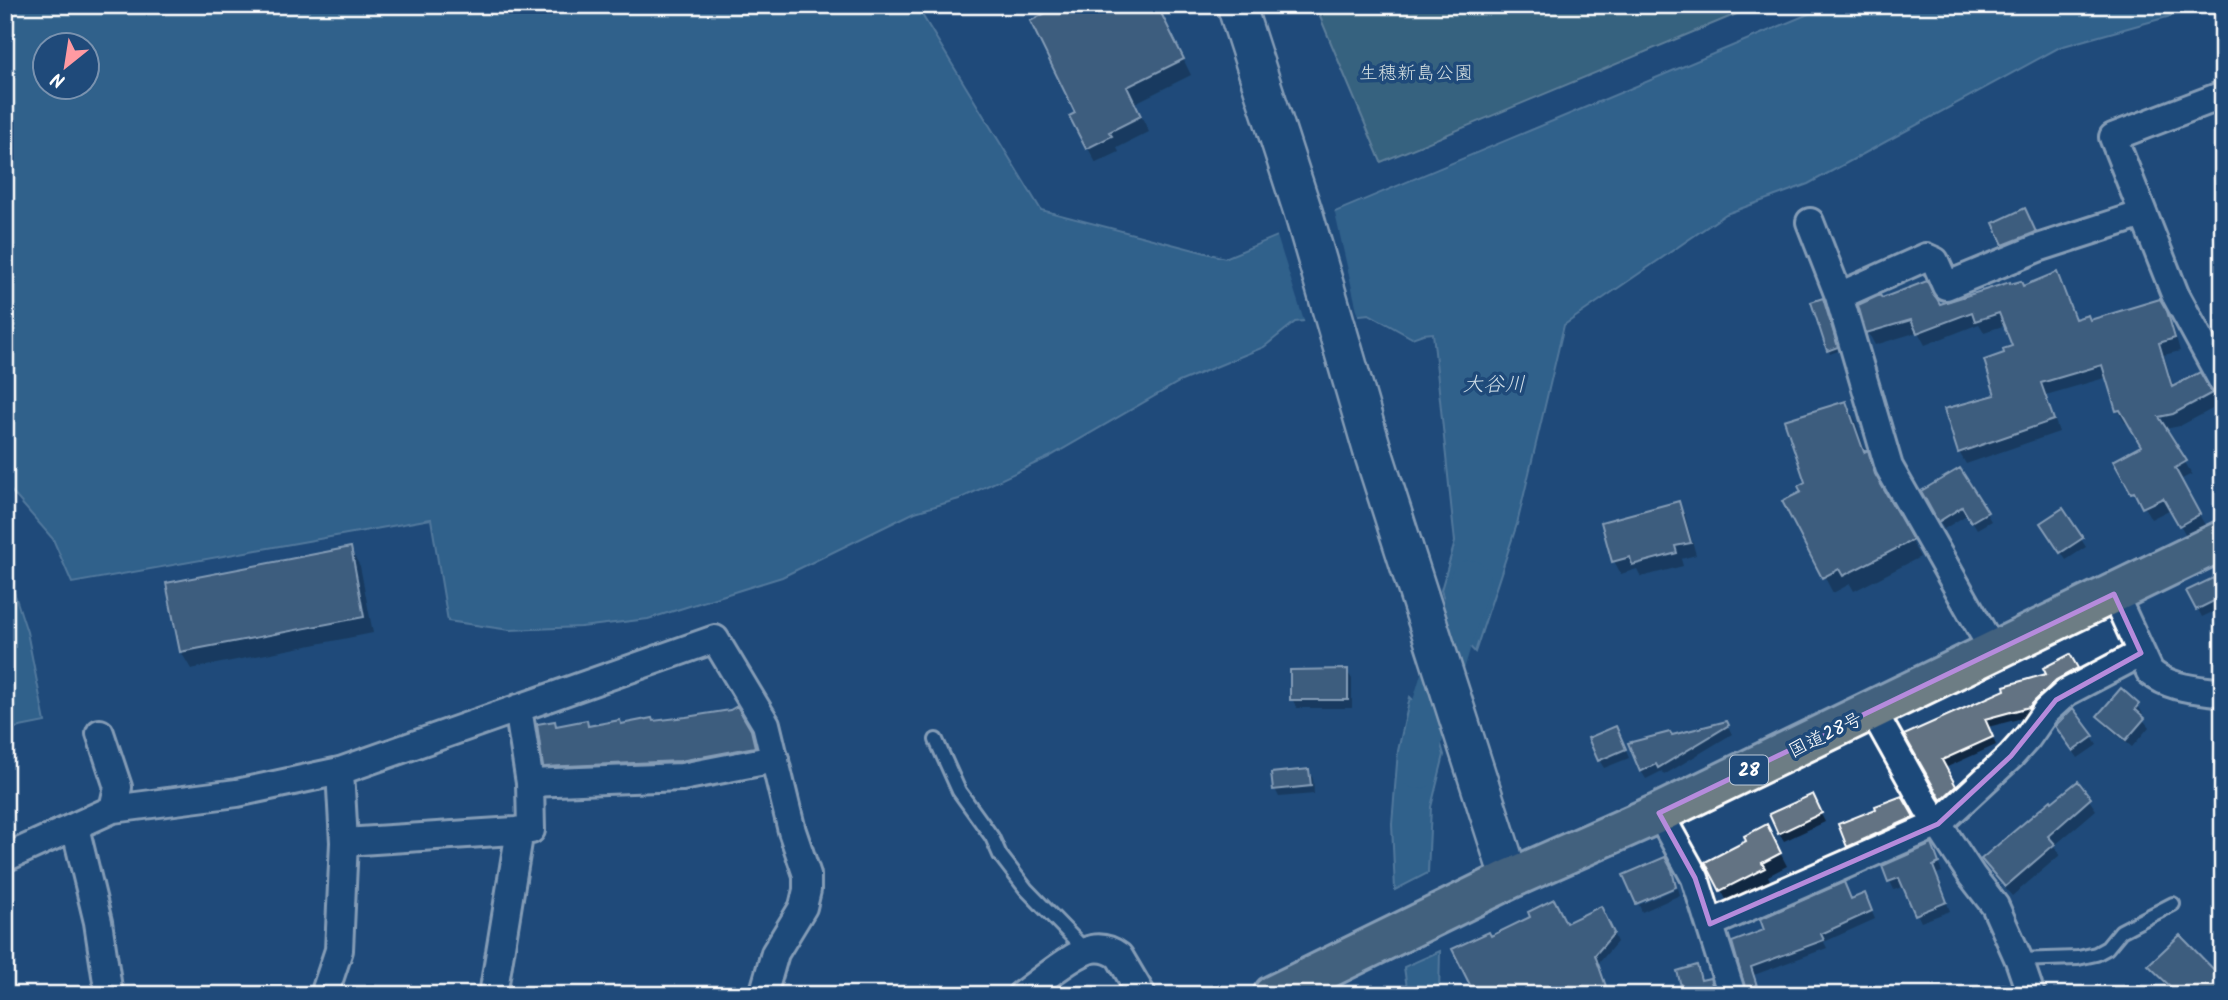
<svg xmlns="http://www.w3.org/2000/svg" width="2228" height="1000" font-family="Kalam,'Klee One',sans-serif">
<rect width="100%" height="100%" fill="#1f4a7a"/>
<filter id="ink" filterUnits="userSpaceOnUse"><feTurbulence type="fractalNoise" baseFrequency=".0143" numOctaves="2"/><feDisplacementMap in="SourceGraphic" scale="14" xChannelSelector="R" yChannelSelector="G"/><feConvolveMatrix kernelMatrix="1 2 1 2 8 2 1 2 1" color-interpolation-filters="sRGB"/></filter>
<g filter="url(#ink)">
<path fill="#537e86" stroke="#a9bec2" stroke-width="2" d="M1315 5H1758L1381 162Z"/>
<path fill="#447ba0" stroke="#8fb0c6" stroke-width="2" fill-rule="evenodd" d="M5 5H916L1041 210 1225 258 1830 5H2210L2060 47 1808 184 1726 214 1564 325 1517 524 1475 652 1453 629 1441 590 1455 542 1433 333 1423 334 1412 338 1369 314 1295 322 1264 347 1179 382 1049 457 959 499 915 512 782 577 648 619 581 627 510 630 448 621 431 519 72 583 53 539 5 484ZM46 46H88V88H46Z
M5 576 11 583 27 632 45 722 5 730Z
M1410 697 1435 723 1444 755 1431 807 1428 873 1395 890 1392 824 1398 751Z
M1440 951 1439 995H1408L1404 967Z"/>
<path fill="#1f4a7a" d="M1334 209 1359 319 1305 324 1276 233Z"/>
<path fill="#0007" d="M1157 5 1191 75 1135 103 1149 132 1117 148 1119 152 1096 163 1088 148 1078 113Z
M2029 219 2039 241 2009 253 1995 223Z
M2056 274 2076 320 2090 321 2159 301 2173 326 2180 351 2164 355 2174 388 2199 375 2218 406 2180 426 2165 429 2192 474 2180 480 2206 527 2187 537 2171 509 2151 519 2142 503 2140 504 2116 462 2143 446 2129 422 2125 423 2118 411 2108 377 2046 395 2059 432 1966 464 1959 452 1997 396 2014 347 2006 325 1984 332 1979 324 1925 345 1918 332 1875 345 1868 332 1860 306 1882 300 1939 306 2023 287Z
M1824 303 1838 351 1830 354 1829 350Z
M1846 403 1855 419 1866 453 1876 468 1883 492 1920 557 1854 591 1850 584 1833 593 1785 502 1803 493Z
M1960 470 1991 521 1977 529 1968 514 1944 529 1923 492Z
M1678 503 1685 515 1696 555 1681 559 1683 566 1641 577 1637 569 1621 574 1614 561Z
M2047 531 2081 539 2086 547 2066 560Z
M350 549 360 566 373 633 191 669 181 652 168 584Z
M2212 580 2223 600V607L2202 617 2189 592Z
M2070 656 2081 677 2034 715 1988 727 1996 745 1945 768 1959 794 1946 806 1907 736 2049 675Z
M1347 671 1352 679V708H1297L1292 699Z
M2121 691 2138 706 2143 714 2140 716 2149 727 2132 747 2104 724 2099 716Z
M736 708 755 740 759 755 685 769 550 774 545 766 557 728 586 722 589 727 653 723 730 711Z
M1726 723 1732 734 1664 775 1662 771 1646 779 1641 771 1671 737Z
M2062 735 2092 737 2097 745 2078 758Z
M1620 736 1629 758 1604 768 1599 760Z
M1308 770 1313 779 1314 794 1279 797 1275 789Z
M2078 784 2096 810 2054 846 2060 855 2012 896 1989 870 1983 860Z
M1902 798 1917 826 1853 854 1849 846 1878 810Z
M1816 804 1825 822 1784 841 1779 833Z
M1773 839 1787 866 1768 876 1771 882 1728 903 1721 890Z
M1931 846 1942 872 1936 874 1950 911 1921 922 1904 886 1894 890 1884 867Z
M1678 888 1680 895 1642 912 1639 905Z
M1852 901 1868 903 1875 919 1824 942 1827 948 1754 975 1761 995H1748L1734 943Z
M1605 916 1617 942 1598 964 1609 995H1477L1491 938 1566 925Z
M2150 966 2223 995H2178L2170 986 2168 988Z"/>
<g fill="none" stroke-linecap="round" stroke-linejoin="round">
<path stroke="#447ba0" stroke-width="40" d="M1418 769 1422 740 1470 580"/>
</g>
<path fill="#637383" stroke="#fff" stroke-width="2" d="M1061 5H1157L1184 59 1127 87 1141 116 1109 132 1112 136 1086 149 1069 116 1075 113 1030 21Z
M2025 208 2036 232 2003 245 1993 223Z
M2057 272 2075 319 2088 315 2090 320 2160 299 2167 311 2175 338 2159 343 2172 387 2200 372 2212 393 2173 414 2159 417 2187 461 2175 468 2200 514 2179 526 2163 498 2142 508 2134 492 2131 493 2113 461 2141 446 2120 410 2116 411 2102 365 2041 383 2054 420 1958 453 1944 409 1995 395 1984 360 2004 353 2003 349 2012 346 1999 313 1975 321 1972 312 1917 333 1911 320 1866 333 1858 305 1880 295 1882 298 1927 281 1940 304 2010 282V284L2021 281 2023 286Z
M1823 298 1838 347 1827 351 1811 302Z
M1846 401 1864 452 1868 450 1875 474 1913 540 1843 576 1839 569 1822 578 1782 501 1801 492 1798 486 1805 482 1784 420Z
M1960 468 1988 512 1971 522 1962 507 1938 522 1921 491Z
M1679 501 1691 543 1675 546 1677 553 1632 565 1630 557 1612 562 1601 522Z
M2063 508 2083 538 2060 553 2040 523Z
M351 547 364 617 180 652 166 583Z
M2213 578 2222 597 2196 610 2186 591Z
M2070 654 2078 668 2056 680 2029 707 1985 719 1993 737 1942 760 1956 786 1941 800 1904 735 2005 690 2004 686 2046 674 2043 668Z
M1348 669V700H1290V670Z
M2121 688 2139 704 2135 709 2145 718 2126 740 2097 716Z
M737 706 751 730 755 747 680 761 543 767 537 724 555 721 556 726 587 720 588 726 620 720 621 724 652 718 653 721 686 717 730 710Z
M2073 708 2094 736 2073 751 2055 726Z
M1727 721 1729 725 1658 768 1656 764 1640 772 1628 743 1670 732 1672 735Z
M1616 726 1626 749 1598 761 1588 738Z
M1309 769 1311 786 1273 790 1271 773Z
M2078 781 2091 798 2048 836 2055 844 2005 887 1981 859 2051 800 2052 802Z
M1813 794 1822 813 1778 834 1769 814Z
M1902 796 1914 817 1847 847 1838 824 1876 809 1875 806Z
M1767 824 1781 853 1762 863 1765 868 1720 891 1705 862 1746 841 1744 836Z
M1932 844 1939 863 1933 866 1947 902 1915 915 1899 878 1888 882 1882 866Z
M1665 857 1672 870 1676 887 1636 904 1623 875Z
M1844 882 1851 899 1865 893 1872 911 1821 934 1824 940 1751 967 1760 995H1747L1732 942 1764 930 1760 919Z
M1554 899 1566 923 1601 906 1614 933 1595 955 1609 995H1475L1452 949 1489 932 1491 936 1530 917 1528 912Z
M2180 935 2223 979V995H2179L2148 965Z
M1697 965 1701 980 1710 978 1715 995H1671L1670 989 1681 986 1677 971Z"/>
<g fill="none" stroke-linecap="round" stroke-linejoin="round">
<defs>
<path id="lane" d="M936 740 959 791 992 837 1000 855 1026 889 1086 951
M2019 960 2078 958 2096 954 2107 948 2121 931 2173 904
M1993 995 2003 992 2016 995"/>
<path id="street" d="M2223 95 2113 137 2175 294 2223 382
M1810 222 1839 296
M2114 594 2150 672C2171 689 2196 689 2223 693
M1994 652 1889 467 1839 296 1926 257 1935 261 1946 286 2038 248 2143 214
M1873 711 1926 806 1972 876 1995 906 2019 960 2031 995
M530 783 682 777 775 759
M113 809 237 793 340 771 715 639 766 724 792 831 807 875V890L803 907 775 953 763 995
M1659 813 1695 878 1732 995
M75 827 98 922 109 995
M344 842 531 830 530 783 518 708
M5 858 113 809 118 787 100 733
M1710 924 1938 824 2011 756 2028 737 2046 711 2067 692 2141 653
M324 995 339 950 344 842 340 771
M493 995 520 830
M1021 995C1038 983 1075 952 1092 949 1102 947 1111 950 1119 956L1142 995"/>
<path id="secondary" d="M1236 5 1304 215 1372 449 1510 879"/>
<path id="highway" d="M1273 995 1510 879 1659 813 2223 540"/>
</defs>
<use href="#lane" stroke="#fff" stroke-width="18"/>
<use href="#street" stroke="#fff" stroke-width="32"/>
<use href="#secondary" stroke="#fff" stroke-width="42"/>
<use href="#highway" stroke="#fff" stroke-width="44"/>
<use href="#lane" stroke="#1f4a7a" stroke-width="12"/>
<use href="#street" stroke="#1f4a7a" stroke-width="26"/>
<use href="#secondary" stroke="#1f4a7a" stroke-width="37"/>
<use href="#highway" stroke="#6d7d84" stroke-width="38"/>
</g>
</g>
<path d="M0 0H2228V1000H0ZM2114 594 2141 653 2056 700 2011 756 1938 824 1710 924 1695 878 1659 813Z" fill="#1f4a7a" fill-opacity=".55" fill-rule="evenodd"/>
<path fill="none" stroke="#b68bdc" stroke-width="5" stroke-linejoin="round" d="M2114 594 2141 653 2056 700 2011 756 1938 824 1710 924 1695 878 1659 813Z"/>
<g text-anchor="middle" stroke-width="7" stroke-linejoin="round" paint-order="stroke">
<rect fill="#1f4a7a" stroke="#bcc9d7" stroke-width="2" x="1730" y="755.5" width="38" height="29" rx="5"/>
<g font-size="18" font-weight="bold" fill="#fff">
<text x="1749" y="776">28</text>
</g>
<g font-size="19" fill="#d4dfe1" stroke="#1f4a7a">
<text x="1416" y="79">生穂新島公園</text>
</g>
<g font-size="19" fill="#fff" stroke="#1f4a7a">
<text transform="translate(1825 734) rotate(-26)" y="7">国道28号</text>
</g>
<g font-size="21" font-style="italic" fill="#d0dee7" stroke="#1f4a7a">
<text x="1494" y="391">大谷川</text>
</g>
</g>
<rect width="2228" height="1000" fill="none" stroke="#1f4a7a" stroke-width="28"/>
<rect x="14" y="14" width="2200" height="972" fill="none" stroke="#fff" stroke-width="2.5" filter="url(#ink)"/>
<g transform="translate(66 66) rotate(210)"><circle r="33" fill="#1f4a7a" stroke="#7992af" stroke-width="2"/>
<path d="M0-5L12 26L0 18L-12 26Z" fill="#ff9aa2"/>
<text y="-10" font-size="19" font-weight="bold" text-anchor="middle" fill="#ffffff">N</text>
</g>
</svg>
